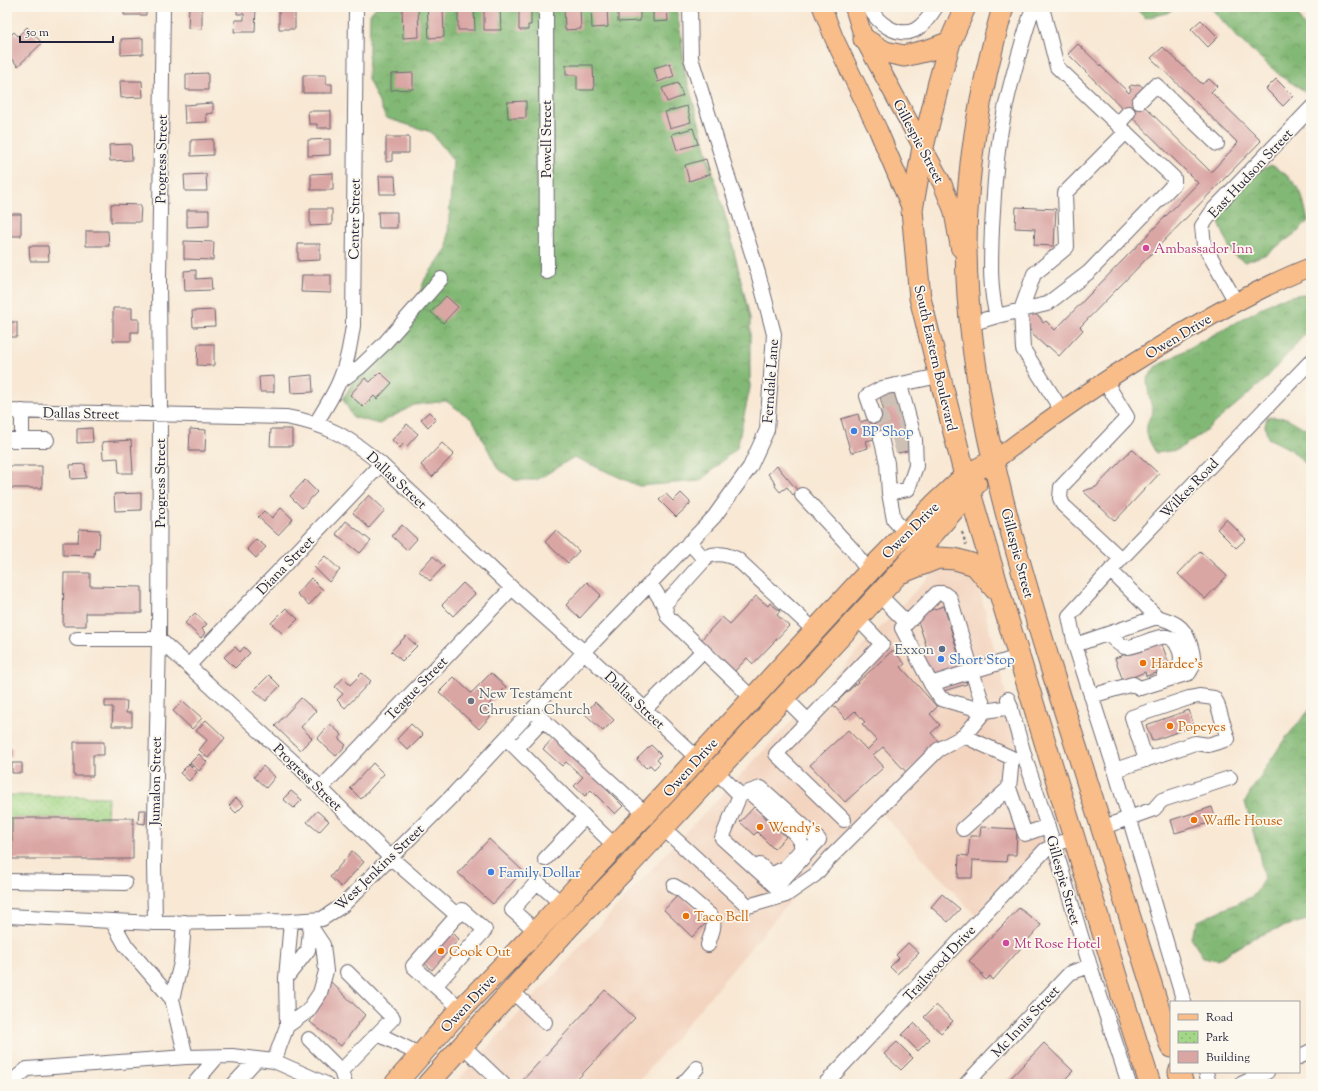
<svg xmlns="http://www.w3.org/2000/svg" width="1318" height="1091" font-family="'Sorts Mill Goudy',serif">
<defs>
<pattern id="forest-crowns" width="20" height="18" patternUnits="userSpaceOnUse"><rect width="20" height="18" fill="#82b874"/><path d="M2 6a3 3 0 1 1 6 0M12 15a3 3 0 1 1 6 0" fill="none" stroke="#6a9560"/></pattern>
<pattern id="park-dots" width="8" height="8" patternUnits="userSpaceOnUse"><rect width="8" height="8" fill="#a3d787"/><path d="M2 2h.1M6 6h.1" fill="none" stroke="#8cb875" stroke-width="1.8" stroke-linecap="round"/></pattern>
</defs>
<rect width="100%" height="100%" fill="#fbf7ec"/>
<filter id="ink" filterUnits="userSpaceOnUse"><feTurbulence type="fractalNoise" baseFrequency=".025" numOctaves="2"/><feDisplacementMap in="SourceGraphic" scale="8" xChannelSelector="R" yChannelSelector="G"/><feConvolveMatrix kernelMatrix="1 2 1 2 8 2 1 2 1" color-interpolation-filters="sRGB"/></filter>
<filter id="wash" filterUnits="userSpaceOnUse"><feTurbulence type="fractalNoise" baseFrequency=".012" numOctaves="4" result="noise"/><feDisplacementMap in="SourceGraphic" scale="16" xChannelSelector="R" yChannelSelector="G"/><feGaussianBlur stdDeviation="0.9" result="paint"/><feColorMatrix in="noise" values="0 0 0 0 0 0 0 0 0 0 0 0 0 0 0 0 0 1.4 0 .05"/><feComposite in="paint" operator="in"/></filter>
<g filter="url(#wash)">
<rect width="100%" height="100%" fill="#f8e8d4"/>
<path fill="#f3d4bf" d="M944 568 959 570 978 583 1043 844 976 916 872 803 637 1084H454L670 849 919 587 931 574Z"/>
<path fill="url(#forest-crowns)" stroke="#526d58" d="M376 7H676L681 35 685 73 728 226 750 318V388L737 448 700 481 639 486 574 457 537 480H515L498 469 473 420 446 401 414 405 379 424 353 417 343 399 352 383 359 376 401 342 425 279 447 248 453 160 431 132 386 118 368 79 370 14Z
M1134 7H1176L1167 13 1145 18Z
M1210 7H1295L1301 22 1311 34V100L1303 90 1282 77 1239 39Z
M1271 165C1282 170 1295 181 1301 193 1304 202 1306 212 1308 221L1300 230 1267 254 1245 262 1232 254 1219 223 1224 207 1252 175Z
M1302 294 1311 296V327L1264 381 1200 435 1177 450 1156 453C1147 437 1142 429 1153 412L1149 396 1147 380 1155 367 1278 299Z
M1267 417 1287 418 1311 432V469L1290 449 1268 438 1265 426Z
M1311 708V919L1285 926 1253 938 1217 960 1203 957 1191 937 1198 921 1253 896 1264 879 1259 853 1245 802 1256 783 1284 740Z"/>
<path fill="url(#park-dots)" stroke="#627c61" d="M7 795 108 797 107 818H13L12 859H7Z"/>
<g id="blocks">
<path fill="#daa6a4" d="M124 7H146V15H124Z
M189 7H202V29L188 28Z
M237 7H256L255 32H234L235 20H244V14H237Z
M279 7H295V29H279Z
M402 7H418L419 37 403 38Z
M427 7H443L444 37 429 38Z
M580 7 581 29 565 30 564 8Z
M591 7H607L608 27 592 28Z
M618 7H640V21L618 22Z
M653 7H667L668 21 653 22Z
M474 8 475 30H458V9Z
M484 8H500L501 30H484Z
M519 8H531V25H528V30H519Z
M1201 20 1218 37 1208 47 1191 29Z
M27 27 42 43 18 66 7 54V39L14 32 18 36Z
M143 38V54L121 55V39Z
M1078 44 1129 93 1131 90 1129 87 1132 85 1135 86 1139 84 1147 91 1138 100 1211 172 1238 143 1151 58 1163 47 1202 84 1209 79 1217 86 1211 92 1261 141 1080 327 1083 330 1059 356 1048 346 1046 347 1032 334 1033 332 1028 329 1024 322 1032 313 1040 317 1043 323 1046 321 1055 330 1198 183 1068 54Z
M670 63 674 76 658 82 654 68Z
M566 65H593L594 90H577V75H566Z
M208 73V90H186V74Z
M413 73V89L391 90V74Z
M303 75H326V84H332V93H303Z
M1276 79 1293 96 1283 106 1266 89Z
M120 81H142L143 97 121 98Z
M678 83 683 96 667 102 662 88Z
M526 101V118H508L507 102Z
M213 103V113L206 114 207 122 185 123 184 105Z
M687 106 691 122 670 128 665 112Z
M308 111H331V128H317V124H309Z
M693 128 698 144 677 150 672 134Z
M386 137H409V153H392V161L386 162Z
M213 139V155L191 156V140Z
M330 139V155L308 156V140Z
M131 144 132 160 110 161 109 145Z
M706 159 710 174 689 181 685 165Z
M333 173V190H311V174Z
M206 174 207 191H185L184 175Z
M379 176H395L396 194H380Z
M111 204 141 205 140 222H111Z
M1016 207 1056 209 1054 246 1034 245 1035 229 1015 228Z
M310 209H332V225L310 226Z
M187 210H209V226L187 227Z
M378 212H397V228H379Z
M7 214H21V236H7Z
M86 231H108L109 246H86Z
M184 241 214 242 213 260 184 259Z
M298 244H320V260L298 261Z
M29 246H48L49 261H30Z
M196 270V279L211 278 212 290 185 291 184 271Z
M302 275H331V293L301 292Z
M446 296 458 307 443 323 431 312Z
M113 308H132V319H139V332H131V341H113Z
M214 310 215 326 193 327 192 311Z
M7 322H17V337H7Z
M198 344H214V366L197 365Z
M380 372 392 383 377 399 374 396 363 407 350 395 365 378 370 382Z
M312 375 313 392 291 393 290 377Z
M274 376V392H260L259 377Z
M895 393 911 450 898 453 892 434 866 441 868 448 851 453 841 419 858 414 860 422 885 415 880 397Z
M429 412 436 419 428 427 421 419Z
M407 424 418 434 407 446 404 443 400 448 392 440Z
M92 428 93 442 77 443V429Z
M190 429 206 430 205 451H189Z
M271 429H292V446H270Z
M131 440 133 473H119L118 458 103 459 102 442Z
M442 443 454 454 432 477 421 465Z
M1132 449 1159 474 1115 521 1083 491 1096 487Z
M85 464 86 478 71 479 70 465Z
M7 466H42V488H7Z
M777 466 798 491 793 495 787 487 780 492 775 486 776 484 768 474Z
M305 480 317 492 302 508 290 496Z
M141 493V510L115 511 114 494Z
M681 493 691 503 676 517 659 500 666 494 673 501Z
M369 495 385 510 369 528 353 513Z
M281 508 293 519 278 535 258 517 264 511 272 518Z
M1226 519 1246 539 1236 548 1217 529Z
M346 521 371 541 360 553 336 534Z
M402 525 417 539 407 550 392 536Z
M79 529 100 530 99 548H95L94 556 63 555V542H78Z
M556 530 579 551 568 563 545 542Z
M256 539 266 547 256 558 247 549Z
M1200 551 1227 576 1205 599 1178 574Z
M325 556 340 570 329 582 314 567Z
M433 556 444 566 430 581 419 571Z
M64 573H90V586L142 587V613H86V626H63Z
M311 578 323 590 309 605 297 594Z
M587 582 601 595 580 618 566 605Z
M463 583 475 594 453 616 442 605Z
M756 596 768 606 770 603 780 611 777 615 789 626 753 664 747 658 733 673 699 642 722 617 730 624Z
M944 606 967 684 940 692 934 673 929 675 922 653 928 651 916 615Z
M286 608 298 619 283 634 271 623Z
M195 613 207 624 202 629 205 633 201 638 185 623Z
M406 636 417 646 402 661 391 651Z
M1161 642 1171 669 1146 676 1145 672 1123 681 1115 658Z
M235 647 240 652 244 647 250 653 235 668 224 657Z
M893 650 905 664 901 667 937 707 930 714 940 725 931 733 940 743 907 773 883 747 873 755 884 767 845 802 810 765 848 730 867 750 877 740 862 724 865 722 855 711 846 719 833 705Z
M362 673 371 681 345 708 337 700 343 694 335 687 343 678 350 685Z
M491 673 506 687 485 709 492 715 479 729 439 692 454 677 471 693Z
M269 675 280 686 266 701 254 690Z
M301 698 316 711 301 727 312 738 300 750 275 726Z
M105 701H127L126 713H132V726H112L113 707H105Z
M183 701 202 718 192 729 173 711Z
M595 702 614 720 603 731 585 714Z
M1189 710 1194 726 1152 741 1146 725Z
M206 720 225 738 208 758 199 750 207 740 196 731Z
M330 724 342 735 339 739 346 745 336 756 317 739Z
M411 724 423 735 408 750 397 739Z
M554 737 609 788 607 790 623 806 615 814 591 790 585 796 574 786 583 777 566 762 562 766 543 749Z
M74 742H104V755H93V776H74Z
M651 745 661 755 657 760 660 763 654 769 650 765 646 768 637 759Z
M7 748H12V757H7Z
M199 754 207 762 199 771 190 763Z
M12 763H22V773H12Z
M373 763 384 774 361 799 350 788Z
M189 764 197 772 189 781 180 773Z
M263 766 275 777 266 788 254 777Z
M291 791 302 800 294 808 283 799Z
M236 798 244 805 236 813 229 806Z
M754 807 786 837 774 849 757 832 754 835 740 822Z
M1212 807 1216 821 1175 833 1171 820Z
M139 810H146L145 824 138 823Z
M317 811 329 821 319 832 307 822Z
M12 818H133V859H12Z
M981 827 1017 829 1016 855H1007L1006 862 973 860 972 878H958L959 855 968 856 970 836H980Z
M489 839 523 871 493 904 458 873Z
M352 851 364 862 341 887 330 877Z
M679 894 708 921 692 937 664 910Z
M942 894 960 909 948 922 931 907Z
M1019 908 1041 925 993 980 990 976 986 980 980 974H983L969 961Z
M451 931 459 939 432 970 423 962Z
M908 943 919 953 897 974 890 967 899 958 896 955Z
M331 982 365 1015 341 1046 310 1022Z
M605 990 635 1018 573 1084H524L521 1082Z
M936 1005 953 1021 941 1033 924 1017Z
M914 1023 930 1039 918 1051 902 1035Z
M897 1042 913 1058 901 1070 884 1054Z
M1044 1043 1073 1071 1060 1084H1005Z"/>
</g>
</g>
<g filter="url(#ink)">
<use href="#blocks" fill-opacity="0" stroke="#6d6771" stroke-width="1"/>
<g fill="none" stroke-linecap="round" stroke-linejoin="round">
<path stroke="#cdc0b5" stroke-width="14" stroke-dasharray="14 7" stroke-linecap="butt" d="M882 403 896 399
M875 420 899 412
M879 435 903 427
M894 446 908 442"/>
<defs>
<path id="minor" d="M163 7 159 277 160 414 159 639 299 767 391 858 458 916
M546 7 547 272
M870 7C876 23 898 38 915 30 924 25 931 15 936 7
M1139 102 1156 85 1217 144
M1118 124 1128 113
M1236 302 1204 245 1202 226 1214 209 1311 108
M997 316 1047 304 1089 272 1174 184V178L1057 67 1042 7
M970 324 997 316C989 289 991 257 992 228 994 192 996 154 1003 119 1010 81 1022 44 1033 7
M1105 381 1127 417 1125 420 1061 487 1060 498 1063 505 1121 559
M339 382 360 367 383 345 441 279
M7 411 286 417C328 424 348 437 381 464L512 588 584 652 697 758
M22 411V440
M1062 411 1023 349 1021 310 1034 274 1067 247 1065 193 1126 132
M874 416 867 396 882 388 939 376
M316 423C324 410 333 396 339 382 347 364 350 345 353 326L356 7
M881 438 887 463 889 493 894 520 906 533
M7 440H47
M889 493 908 489 916 466 915 440 900 385
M802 495 852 549 869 572
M689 542 705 560
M1111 571 1157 617
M650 583 664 605 668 617 752 698
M937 593H943L950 598 972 671 931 684 902 628Z
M879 595 907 623
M664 605 708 556C719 552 727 555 737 559L815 631
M1108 634C1113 638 1119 646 1125 647 1141 649 1168 623 1178 647 1182 654 1182 660 1179 667L1164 674
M77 639H159L154 863 155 923
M1075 645 1157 617C1164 619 1171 621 1177 625 1188 632 1194 652 1193 664 1193 667 1191 670 1189 673L1140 688 1133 684 1091 696
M189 665 381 464
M931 684 941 699 985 711 1011 707
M784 697 808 721
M1008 699 1026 761 1054 845 1090 966 1129 1084
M645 709 703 651
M532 710 646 814
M985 711 972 671 1019 657
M964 736 1012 758 1009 788
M506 738 585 817 545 859
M517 748 543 720
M1115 770 1195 743 1208 745 1228 739 1217 703 1214 698 1199 696 1189 698 1132 717 1146 760
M716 771 740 795
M321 788 512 588
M761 788 819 840 776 887 722 838 740 795Z
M749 792C759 801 798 832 801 843 801 845 801 847 801 850L785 868 773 874 768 872 760 865
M585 817 615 846
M844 820 776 754 882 644 857 618
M663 828 748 906 786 895 815 875 829 859 938 750 964 736 985 711
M1101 828 1154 809 1162 800 1230 778
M963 829 1009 788 1025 834 1048 826
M7 881 125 883
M674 886 681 890 711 916C717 926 710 935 708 945
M462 910 485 930 435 986 413 966Z
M7 916 155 923 291 921 322 919 343 905 450 798 532 710 584 652 714 517 750 467 767 430 774 334 758 273 691 58 690 7
M112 921 126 946 172 999 186 1057
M536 931 512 910 537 882 561 903
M286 978 308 950 311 922
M435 986 461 1009
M511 990 545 1022
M172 999 181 963 184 922
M1184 1002 1115 770 1075 645 1069 616 1121 559 1311 361
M287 1026 308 1011 320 993 326 971 323 945 311 927
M378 1034 421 1055
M309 1039 341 1071 393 1018 347 972
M462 1045 503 1084
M1299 1057 1311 1051
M274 1061 287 1026 286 978 291 921
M341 1071 345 1084
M1206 1072 1209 1084
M9 1084 27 1069 186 1057 232 1056 274 1061 326 1084
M194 1084 217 1057
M234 1084 257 1059
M683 1084 697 1068
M825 1084 1045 850 1062 842
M966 1084 1070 973 1090 966
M1241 1084 1267 1072"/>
<path id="major" d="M822 7 834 38 878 130 912 210
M854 7 864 39 942 183 953 210 960 248
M994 461C1063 407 1137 358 1213 315 1245 297 1277 280 1311 267"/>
<path id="highway" d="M965 7 950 42 939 82 923 147 912 210 920 298 965 476 1000 594 1123 999 1150 1084
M1003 7C981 85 966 165 966 246 967 394 1011 537 1054 677 1092 801 1132 924 1171 1047
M864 39 885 52 904 56 929 50 950 42
M903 572 938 558 955 559 975 565 995 589
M1179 1072 1183 1084
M395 1084 461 1009 529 939 629 831 652 808 876 564 934 505 965 476 985 465 994 461
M428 1084 568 928 629 865 899 573 976 484"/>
</defs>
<use href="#minor" stroke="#6d6771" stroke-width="16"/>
<use href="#major" stroke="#6d6771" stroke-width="20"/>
<use href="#highway" stroke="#6d6771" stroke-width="23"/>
<path stroke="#6d6771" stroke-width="2" stroke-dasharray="3 3" stroke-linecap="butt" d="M962 532 966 545"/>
<use href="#minor" stroke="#fff" stroke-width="14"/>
<use href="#major" stroke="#f8bd89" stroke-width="18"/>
<use href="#highway" stroke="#f8bd89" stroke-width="21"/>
</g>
</g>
<g fill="#d1479c" stroke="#fbf7ec" stroke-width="1.5">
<circle cx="1146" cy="248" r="4"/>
<circle cx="1006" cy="943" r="4"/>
</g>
<g fill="#3f7fe0" stroke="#fbf7ec" stroke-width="1.5">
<circle cx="854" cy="431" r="4"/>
<circle cx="941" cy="659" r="4"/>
<circle cx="491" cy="872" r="4"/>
</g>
<circle fill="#5c6f8a" stroke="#fbf7ec" stroke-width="1.5" cx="942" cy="649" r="4"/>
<g fill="#e8710a" stroke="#fbf7ec" stroke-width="1.5">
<circle cx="1143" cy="663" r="4"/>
<circle cx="1170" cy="726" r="4"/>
<circle cx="1194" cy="820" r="4"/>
<circle cx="760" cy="827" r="4"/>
<circle cx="686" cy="916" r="4"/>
<circle cx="441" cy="951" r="4"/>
</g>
<circle fill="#6b7280" stroke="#fbf7ec" stroke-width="1.5" cx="471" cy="701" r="4"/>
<g text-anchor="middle" stroke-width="3.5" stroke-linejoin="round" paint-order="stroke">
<g font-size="14" fill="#22223b" stroke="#fbf7ec">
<text transform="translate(546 139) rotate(-90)" y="5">Powell Street</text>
<text transform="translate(919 141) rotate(62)" y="5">Gillespie Street</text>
<text transform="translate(161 159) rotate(-89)" y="5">Progress Street</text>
<text transform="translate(1250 173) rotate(-47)" y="5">East Hudson Street</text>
<text transform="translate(354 219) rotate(-89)" y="5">Center Street</text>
<text transform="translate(1178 336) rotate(-31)" y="5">Owen Drive</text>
<text transform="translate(936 358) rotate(77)" y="5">South Eastern Boulevard</text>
<text transform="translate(770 381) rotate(-86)" y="5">Ferndale Lane</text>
<text transform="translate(81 413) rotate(1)" y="5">Dallas Street</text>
<text transform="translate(397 480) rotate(43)" y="5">Dallas Street</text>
<text transform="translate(160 483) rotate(-90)" y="5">Progress Street</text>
<text transform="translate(1189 488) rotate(-46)" y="5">Wilkes Road</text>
<text transform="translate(910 530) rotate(-45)" y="5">Owen Drive</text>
<text transform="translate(1018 553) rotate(75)" y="5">Gillespie Street</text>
<text transform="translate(285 565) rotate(-46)" y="5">Diana Street</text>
<text transform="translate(416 688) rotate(-46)" y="5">Teague Street</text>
<text transform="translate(635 700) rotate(43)" y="5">Dallas Street</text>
<text transform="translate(690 767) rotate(-48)" y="5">Owen Drive</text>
<text transform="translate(308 777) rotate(44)" y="5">Progress Street</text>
<text transform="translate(155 781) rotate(-89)" y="5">Jumalon Street</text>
<text transform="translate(379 867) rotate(-44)" y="5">West Jenkins Street</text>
<text transform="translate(1064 880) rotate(74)" y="5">Gillespie Street</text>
<text transform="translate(939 963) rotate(-47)" y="5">Trailwood Drive</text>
<text transform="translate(468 1003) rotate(-47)" y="5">Owen Drive</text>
<text transform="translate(1025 1021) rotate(-47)" y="5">Mc Innis Street</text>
</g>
<g font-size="14" fill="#b23c85" stroke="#fbf7ec" text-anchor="start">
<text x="1154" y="253">Ambassador Inn</text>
<text x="1014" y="948">Mt Rose Hotel</text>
</g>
<g font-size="14" fill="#366cbe" stroke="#fbf7ec" text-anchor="start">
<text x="862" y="436">BP Shop</text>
<text x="949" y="664">Short Stop</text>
<text x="499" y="877">Family Dollar</text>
</g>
<g font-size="14" fill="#4e5e75" stroke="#fbf7ec" text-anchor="end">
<text x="934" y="654">Exxon</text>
</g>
<g font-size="14" fill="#c56008" stroke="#fbf7ec" text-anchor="start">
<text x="1151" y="668">Hardee's</text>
<text x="1178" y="731">Popeyes</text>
<text x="1202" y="825">Waffle House</text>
<text x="768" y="832">Wendy's</text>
<text x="694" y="921">Taco Bell</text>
<text x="449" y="956">Cook Out</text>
</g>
<g font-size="14" fill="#5b616d" stroke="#fbf7ec" text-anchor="start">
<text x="479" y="698">New Testament<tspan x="479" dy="16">Chrustian Church</tspan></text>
</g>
</g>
<rect width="1318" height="1091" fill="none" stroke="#fbf7ec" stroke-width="24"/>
<rect x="1170" y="1001" width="130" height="72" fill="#fbf7ec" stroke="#a4a2a5"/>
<rect x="1178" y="1014" width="20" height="6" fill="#f8bd89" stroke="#a4a2a5"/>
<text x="1206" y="1021" font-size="12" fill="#22223b">Road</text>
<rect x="1178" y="1031" width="20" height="12" fill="url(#park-dots)" stroke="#a4a2a5"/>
<text x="1206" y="1041" font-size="12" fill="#22223b">Park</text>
<rect x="1178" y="1051" width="20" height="12" fill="#daa6a4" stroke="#a4a2a5"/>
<text x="1206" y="1061" font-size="12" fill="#22223b">Building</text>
<path d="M20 36v6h93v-6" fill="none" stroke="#22223b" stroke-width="2"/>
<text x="26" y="36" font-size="12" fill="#22223b" stroke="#fbf7ec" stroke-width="3" paint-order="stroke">50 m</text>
</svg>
